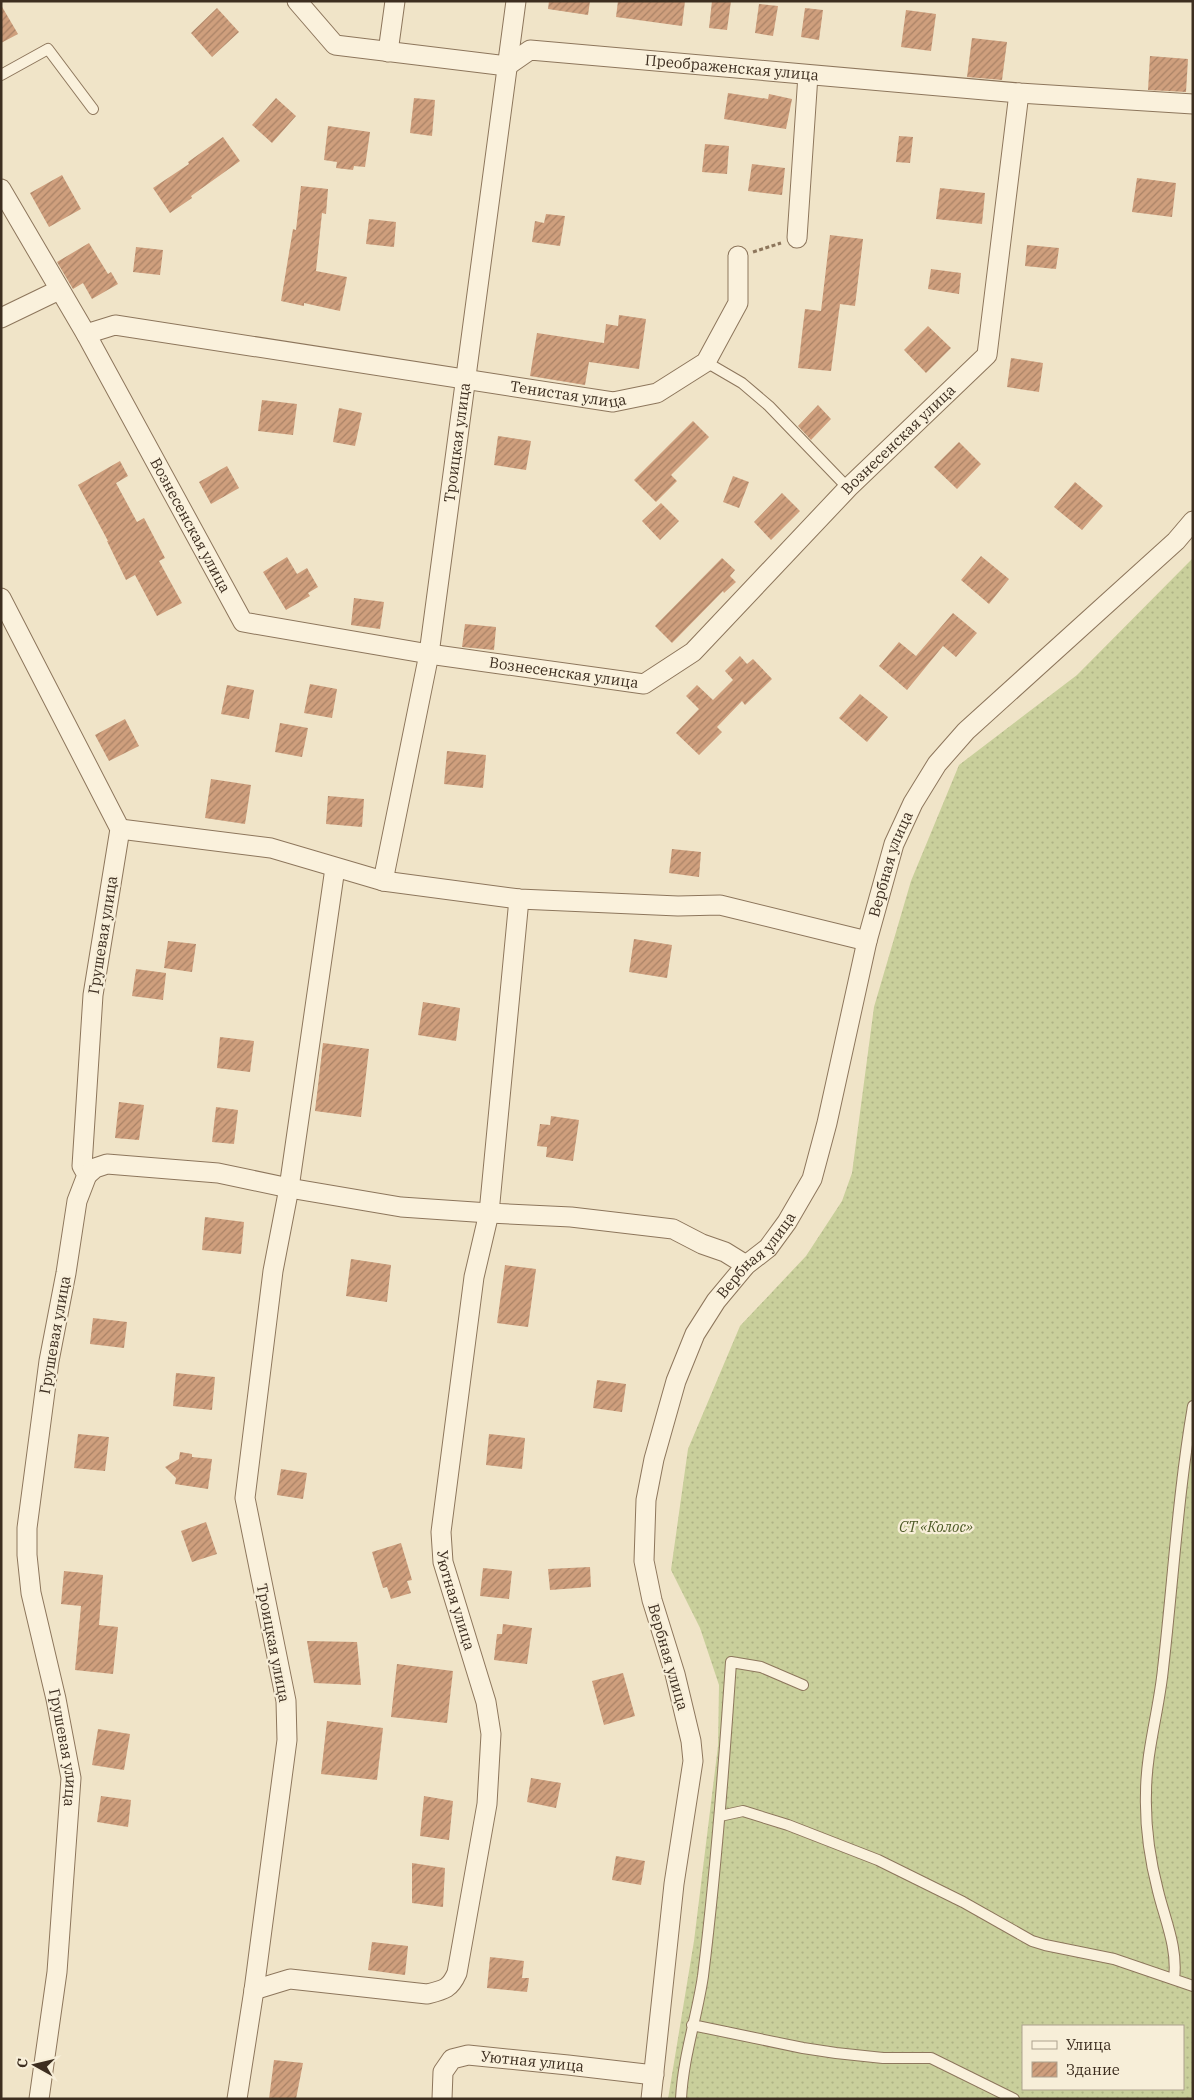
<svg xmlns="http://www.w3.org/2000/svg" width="1194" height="2100" font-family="'IBM Plex Serif',serif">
<defs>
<pattern id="garden-dots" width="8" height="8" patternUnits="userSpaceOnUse" patternTransform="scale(1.25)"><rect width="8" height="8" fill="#c9cf9b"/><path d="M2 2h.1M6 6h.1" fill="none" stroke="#aeb285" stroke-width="1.8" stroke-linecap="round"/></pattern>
<pattern id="building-hatch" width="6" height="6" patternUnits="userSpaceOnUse" patternTransform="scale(1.25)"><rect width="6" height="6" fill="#cf9f7d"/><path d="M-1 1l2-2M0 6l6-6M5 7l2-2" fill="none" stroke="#a98266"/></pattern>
</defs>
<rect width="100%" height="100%" fill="#f0e4c8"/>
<path fill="url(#garden-dots)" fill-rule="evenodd" d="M1193 558V2099H668L694 1941 718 1746 719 1685 700 1628 671 1570 688 1449 740 1326 806 1256 842 1201 852 1173 874 1007 911 881 959 765 1077 675ZM1023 2026H1183V2089H1023Z"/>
<path fill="url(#building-hatch)" d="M549 1H590L588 15 548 9Z
M618 1H685L682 26 616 17Z
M712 1H731L727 30 709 28Z
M759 4 778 6 773 36 755 33Z
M1 5 18 34 1 43Z
M217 8 239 32 212 57 191 33Z
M805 8 823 10 819 40 801 37Z
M906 10 936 14 931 51 901 47Z
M972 38 1007 42 1002 80 967 77Z
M1150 56 1188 59 1186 92 1148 90Z
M728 93 768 99 769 94 792 99 786 129 724 119Z
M276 98 296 116 272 143 252 125Z
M414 98 435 100 432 136 410 133Z
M328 126 370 132 365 167 354 166 353 170 336 168 337 162 324 160Z
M899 136 913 137 910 163 896 162Z
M223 137 240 161 191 196 192 198 170 213 153 188 189 164 188 162Z
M705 144 729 146 727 174 702 172Z
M752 164 785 168 782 195 748 191Z
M62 175 81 209 49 227 30 193Z
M1137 178 1176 183 1172 217 1132 212Z
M301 186 328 189 326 214 322 213 316 271 347 277 340 311 304 303V306L281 301 293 229 296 230Z
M940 188 985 193 982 224 936 219Z
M546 214 565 216 560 246 532 242 535 221 544 223Z
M369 219 396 222 394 247 366 244Z
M830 235 863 239 855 306 840 304 831 371 798 368 805 309 821 311Z
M89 243 108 274 111 272 118 284 92 299 83 283 73 289 57 262Z
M1027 245 1059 248 1056 269 1025 266Z
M136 247 163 250 160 275 133 272Z
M931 269 961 273 959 294 928 289Z
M619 315 646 319 639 369 589 362 585 385 530 376 537 333 604 343 606 324 618 326Z
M928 326 951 348 926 373 904 350Z
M1011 358 1043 363 1039 392 1007 387Z
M262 400 297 404 293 435 258 431Z
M818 405 831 419 811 440 798 426Z
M339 408 362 413 355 446 333 442Z
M693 421 709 437 671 475 677 481 656 502 634 480Z
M498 436 531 441 526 470 494 465Z
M959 442 981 464 957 489 934 467Z
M120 461 128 476 116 483 137 522 144 518 165 558 159 561 182 603 157 616 135 575 126 580 107 541H108L78 485Z
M227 466 239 488 211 504 199 482Z
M733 476 749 482 739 508 723 502Z
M1075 482 1103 506 1082 530 1054 507Z
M782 493 800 511 771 540 754 522Z
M661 503 679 521 660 540 642 521Z
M981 556 1009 579 989 604 961 580Z
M287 557 297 574 307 568 318 587 308 593 310 596 286 610 263 572Z
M722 558 735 570 730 576 736 582 724 593 723 591 672 643 655 626Z
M354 598 384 602 380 629 351 625Z
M953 613 977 633 956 657 943 646 907 690 879 666 899 642 916 656Z
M465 624 496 627 494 650 462 647Z
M740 656 747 664 753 659 772 679 745 705 742 701 717 727 722 732 699 755 676 733 699 709 686 696 697 685 713 700 733 680 725 671Z
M310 684 337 689 332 718 304 713Z
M227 685 254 690 249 719 221 714Z
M860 694 888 717 867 742 839 718Z
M125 719 139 746 109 761 95 735Z
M280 723 308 728 302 757 275 752Z
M447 751 486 755 483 788 444 784Z
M211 779 251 785 245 824 205 818Z
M328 796 364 799 362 827 326 824Z
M672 849 701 852 699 877 669 873Z
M634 939 672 945 667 978 629 972Z
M168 941 196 944 192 972 164 968Z
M136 969 166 973 163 1000 132 996Z
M423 1002 460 1008 456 1041 418 1035Z
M220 1037 254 1041 250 1072 217 1068Z
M323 1043 369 1049 361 1117 315 1111Z
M119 1102 144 1105 139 1140 115 1138Z
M216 1107 238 1110 234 1144 212 1142Z
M551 1116 579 1120 573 1161 546 1157 547 1147 537 1146 540 1124 550 1125Z
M205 1217 244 1222 241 1254 202 1250Z
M351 1259 391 1265 387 1302 346 1296Z
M505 1265 536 1269 528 1327 497 1323Z
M93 1318 127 1322 124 1348 90 1344Z
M176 1373 215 1377 212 1410 173 1406Z
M597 1380 626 1384 622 1412 593 1408Z
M78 1434 109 1437 105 1471 74 1468Z
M489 1434 525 1438 522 1469 486 1465Z
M180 1452 192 1454V1457L212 1459 208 1489 175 1484 176 1478 165 1467 179 1459Z
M281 1469 307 1473 303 1499 277 1495Z
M206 1522 217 1554 192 1562 181 1531Z
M401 1543 412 1580 407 1581 411 1593 391 1599 387 1587 383 1588 372 1552Z
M590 1567 591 1587 550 1590 548 1569Z
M483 1568 512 1571 509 1599 480 1596Z
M64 1571 103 1575 99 1625 118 1627 113 1674 75 1670 81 1606 61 1604Z
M503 1624 532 1628 527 1664 494 1660 497 1634H502Z
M307 1641 357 1642 361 1685 314 1683Z
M397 1664 453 1671 447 1723 391 1717Z
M623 1673 635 1716 604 1725 592 1681Z
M327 1721 383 1728 377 1780 321 1774Z
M98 1729 130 1734 124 1770 92 1765Z
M531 1778 561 1783 556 1808 527 1802Z
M101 1796 131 1800 128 1827 97 1822Z
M424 1796 453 1801 449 1840 420 1836Z
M616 1856 645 1861 641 1885 612 1880Z
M412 1863 445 1868 443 1907 412 1903Z
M372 1942 408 1946 405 1975 368 1970Z
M490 1957 524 1961 522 1978H529L527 1992 487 1988Z
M274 2060 303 2063 296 2099H269Z"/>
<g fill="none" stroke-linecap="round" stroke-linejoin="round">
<defs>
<path id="service" d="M1 75 48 49 93 109
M706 362 742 383 769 406 848 488
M720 1816 743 1811 788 1825 878 1860 963 1902 1032 1941 1045 1945 1114 1959 1193 1986
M1174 1979C1178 1948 1165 1920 1158 1891 1150 1860 1145 1825 1146 1793 1146 1752 1159 1710 1163 1669 1173 1582 1178 1493 1193 1406
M692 2025 803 2048 836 2053 883 2058H931L1014 2099
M681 2099C683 2057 697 2017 703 1976 716 1871 724 1767 731 1662L761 1667 803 1685"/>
<g id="minor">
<path id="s1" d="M297 1 335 45 507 66 530 50 1019 93 1193 104"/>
<path d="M388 52 395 1"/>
<path id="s2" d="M1 189 86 334 243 622 429 654 644 684 693 652 848 488 987 355 1019 93"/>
<path d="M797 238 808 75"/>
<path d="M1 318 59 290"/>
<path id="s3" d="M86 334 115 325 613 402 657 393 706 362 738 303V256"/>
<path id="s4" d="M1 598 120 829 93 995 82 1166 87 1175 77 1201 66 1273 49 1361 27 1528V1555L31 1593 56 1699 71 1778 57 1972 39 2099"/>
<path d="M120 829 271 848 383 881 519 899 678 906 720 905 867 941"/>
<path id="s5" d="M383 881 429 654 516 1"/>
<path d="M519 899 489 1213 571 1217 673 1229 702 1244 725 1252 746 1265"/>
<path id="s6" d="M87 1175 95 1168 107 1164 218 1173 289 1188 401 1207 489 1213 474 1277 441 1532 443 1562 486 1702 491 1734 487 1804 457 1973C450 1989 444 1990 427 1994L290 1979 254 1990"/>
<path d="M237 2099 254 1990 287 1740 286 1701 245 1498 273 1271 289 1188 335 868"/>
<path id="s7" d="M442 2099 443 2072 452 2059 468 2055 568 2065 654 2075"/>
<path id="s8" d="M651 2099 674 1884 693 1761 691 1741 675 1674 652 1600 644 1561 646 1500 654 1459 676 1381 695 1334 716 1301 746 1265 768 1248 787 1222 812 1179 827 1123 867 941 894 844 913 803 937 764 966 731 1176 541 1193 521"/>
</g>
</defs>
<use href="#service" stroke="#8d765c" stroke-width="12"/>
<use href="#minor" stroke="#8d765c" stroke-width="21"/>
<path stroke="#8d765c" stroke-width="3" stroke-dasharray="4 2.5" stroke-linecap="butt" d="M753 252 781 243"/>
<use href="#service" stroke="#faf1dc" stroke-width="10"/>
<use href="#minor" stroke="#faf1dc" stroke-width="19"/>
</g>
<g text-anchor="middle" stroke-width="4.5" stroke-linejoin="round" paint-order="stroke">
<g font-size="15" fill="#3d2e20" stroke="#f7eed8">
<text dy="5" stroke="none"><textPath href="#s1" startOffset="462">Преображенская улица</textPath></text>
<text dy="5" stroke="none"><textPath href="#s3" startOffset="489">Тенистая улица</textPath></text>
<text dy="5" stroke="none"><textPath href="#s2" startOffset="1256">Вознесенская улица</textPath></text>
<text dy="5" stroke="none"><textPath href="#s5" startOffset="445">Троицкая улица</textPath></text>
<text dy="5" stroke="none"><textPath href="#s2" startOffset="386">Вознесенская улица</textPath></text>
<text dy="5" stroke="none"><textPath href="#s2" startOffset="821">Вознесенская улица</textPath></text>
<text dy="5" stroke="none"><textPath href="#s8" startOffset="1302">Вербная улица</textPath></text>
<text transform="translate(103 935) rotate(-81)" y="5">Грушевая улица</text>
<text dy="5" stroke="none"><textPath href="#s8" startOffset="882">Вербная улица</textPath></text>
<text transform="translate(55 1335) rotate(-80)" y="5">Грушевая улица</text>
<text dy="5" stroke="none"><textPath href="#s6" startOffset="802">Уютная улица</textPath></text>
<text transform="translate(273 1643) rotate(79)" y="5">Троицкая улица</text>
<text transform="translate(668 1657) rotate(74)" y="5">Вербная улица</text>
<text dy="5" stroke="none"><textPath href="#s4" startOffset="1192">Грушевая улица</textPath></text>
<text dy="5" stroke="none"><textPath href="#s7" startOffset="124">Уютная улица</textPath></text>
</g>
<g font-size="15" font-style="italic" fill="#4d5a26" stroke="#f7eed8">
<text x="936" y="1532">СТ «Колос»</text>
</g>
</g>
<rect width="1194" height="2100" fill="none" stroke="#3d2e20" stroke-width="5"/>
<rect x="1022" y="2025" width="162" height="65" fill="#f7eed8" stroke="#ada18e"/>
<rect x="1032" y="2041" width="25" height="8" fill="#faf1dc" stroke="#ada18e"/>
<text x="1066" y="2050" font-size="15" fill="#3d2e20">Улица</text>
<rect x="1032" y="2062" width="25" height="15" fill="url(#building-hatch)" stroke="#ada18e"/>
<text x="1066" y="2075" font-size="15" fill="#3d2e20">Здание</text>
<g transform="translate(35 2065) rotate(278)" stroke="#f7eed8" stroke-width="4" paint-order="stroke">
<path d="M0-4L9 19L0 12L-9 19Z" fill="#3d2e20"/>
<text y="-8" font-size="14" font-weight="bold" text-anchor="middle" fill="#3d2e20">С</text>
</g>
</svg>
